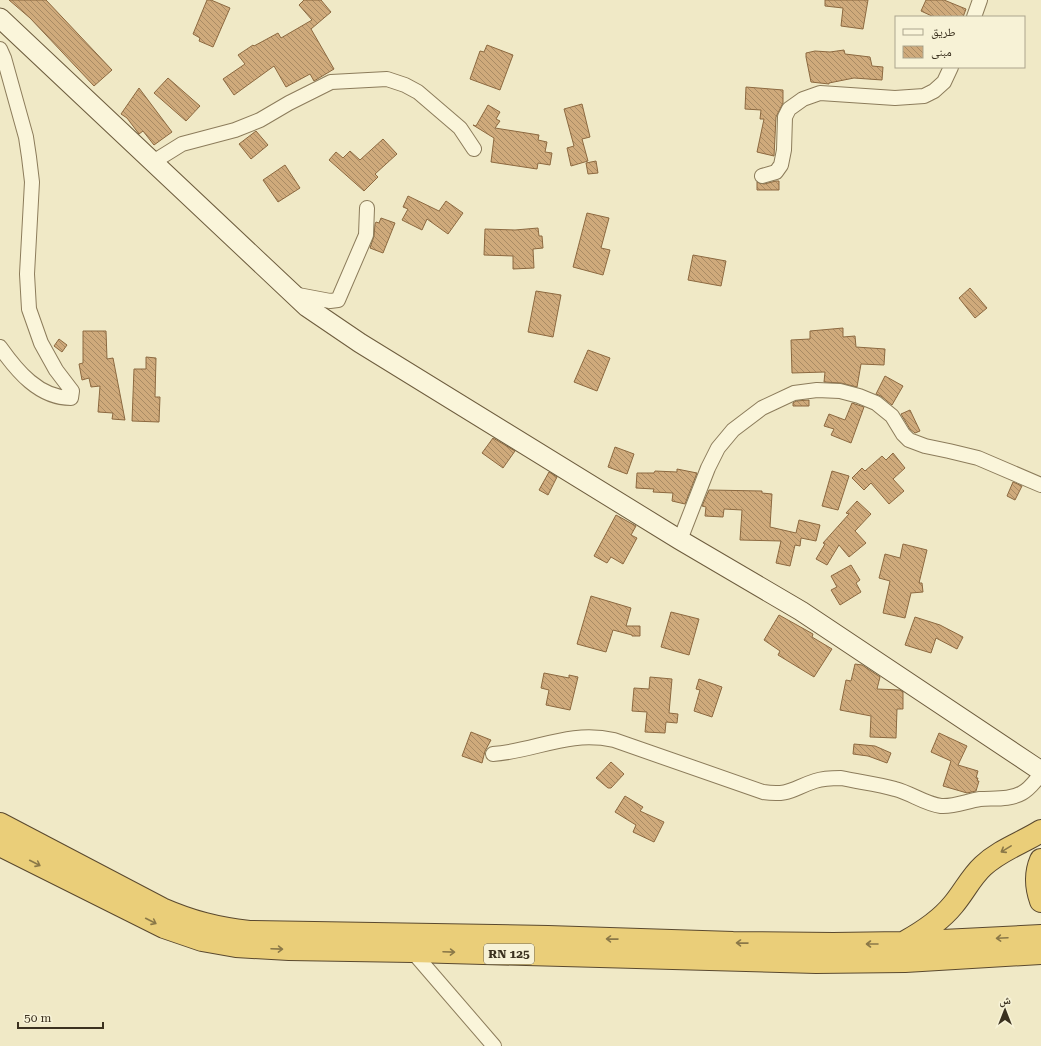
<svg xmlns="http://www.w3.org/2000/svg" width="1041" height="1046" font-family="'Roboto Serif','Noto Naskh Arabic',serif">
<defs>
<pattern id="building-back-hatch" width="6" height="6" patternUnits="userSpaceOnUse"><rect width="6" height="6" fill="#cfaa7b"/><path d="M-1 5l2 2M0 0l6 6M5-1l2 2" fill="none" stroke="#a98b64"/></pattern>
</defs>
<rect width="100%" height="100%" fill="#f0e9c6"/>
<path fill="url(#building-back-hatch)" stroke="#8c6940" d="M9 0H46L112 70 94 86 30 18Z
M207 0H211L230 8 213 47 199 41 200 38 193 34Z
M304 0H321L331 12 311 29 334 69 314 81 310 74 286 87 274 66 234 95 223 79 245 64 238 55 253 45 254 46 278 33 281 38 312 20 299 5Z
M825 0H868L863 29 841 26 843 8 825 6Z
M926 0H944L966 9 963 17H934L921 11Z
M487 45 513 55 500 90 470 79 480 51 484 52Z
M844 50 845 54 870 57 872 66 883 67 882 80 854 78 829 83V84L811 82 806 57V53L815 51 830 52Z
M168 78 200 106 186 121 154 93Z
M746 87 783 90V103L776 117 774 156 757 152 764 119H760L761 110 745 109Z
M139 88 172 132 154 145 143 131 139 134 127 118 121 114Z
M582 104 590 137 582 139 588 161 571 166 567 148 574 146 564 109Z
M488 105 500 112 496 119 500 121 495 128 539 135 538 140 547 142 545 152 552 153 550 165 538 163 537 169 491 162 494 138 473 125 476 126Z
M256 131 268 145 251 159 239 144Z
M383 139 397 154 375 174 378 177 364 191 329 160 336 152 343 158 350 151 360 160Z
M596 161 598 173 588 174 586 163Z
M285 165 300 188 278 202 263 180Z
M776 181H779V190H757V182L764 184Z
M408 196 439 211 446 201 463 213 448 234 427 219 422 230 402 220 408 209 403 207Z
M587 213 609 218 601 248 610 250 603 275 573 267Z
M381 218 395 223 383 253 370 248 374 236 375 224 376 222 379 223Z
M538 228 539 236H542L543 248 533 249 534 268 513 269V256L484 255 485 229 515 230Z
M693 255 726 261 721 286 688 280Z
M970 288 987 308 975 318 959 298Z
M536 291 561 295 553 337 528 332Z
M843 328V337L855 336 856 347 885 349 884 365 861 364 857 387 841 383 824 382 825 372 792 373 791 340 810 339V331Z
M83 331H106L107 359 113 358 125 420 112 419 113 413 98 412 100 386 91 387 89 378 82 380 79 364 83 363Z
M59 339 67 345 62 352 54 346Z
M588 350 610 358 597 391 574 382Z
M146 357 156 358 155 397H160L159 422 132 421 134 369H146Z
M885 376 903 386 892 405 881 396 876 394Z
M809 400V406H793V403L796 401Z
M852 403 864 407 851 443 831 435 834 429 824 426 829 414 845 420Z
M910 410 920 431 915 433 910 429 901 414Z
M493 438 515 451 503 468 482 453Z
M615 447 634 454 627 474 608 467Z
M893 453 905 468 893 479 904 491 889 504 871 483 864 490 852 478 862 468 865 471 882 456 886 460Z
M677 469 697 473 685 504 672 501 673 493 653 492 654 489 636 488 637 473H654L655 471 677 472Z
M832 471 849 476 838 510 822 506Z
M549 472 557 477 548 495 539 490Z
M1013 482 1022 486 1015 500 1007 496Z
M709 490 762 491V493L772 494 770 527 796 533 799 520 820 525 816 541 801 538 800 546 795 545 790 566 776 563 781 541 740 540 742 510 724 509 723 517 705 516 706 507 702 506Z
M857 501 871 514 855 531 866 543 849 557 839 545 827 565 816 559 825 544 823 543 849 514 846 513Z
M616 515 636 526 631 535 637 538 623 564 611 557 607 563 594 556Z
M903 544 927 550 919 583H922L923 592 911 593 905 618 883 613 890 581 879 578 885 554 900 558Z
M851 565 860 580 856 583 861 592 840 605 831 590 837 587 831 576Z
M591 596 631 608 626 626H640V636H632V635L613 630 606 652 577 644Z
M671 612 699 619 689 655 661 647Z
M779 615 813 634 812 637 832 649 814 677 778 655 780 651 764 640Z
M915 617 940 625 963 637 957 649 936 638 931 653 905 645Z
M855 664 862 665 880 677 877 689 900 690 903 692V709H897L896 738 870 737 871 716 840 710 846 680 851 681Z
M544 673 569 678V675L578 677 570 710 546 705 549 690 541 688Z
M650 677 672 679 669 713 678 714 677 723 666 722 665 733 645 732 647 712 632 711 634 688 649 689Z
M699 679 722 687 712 717 694 711 700 690 696 689Z
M471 732 491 740 485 751 482 763 462 756Z
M939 733 967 746 958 765 978 771 976 778H978L977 781H979L976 791 967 793 943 786 951 761 931 752Z
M854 744 875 746 891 753 887 763 868 756 853 754Z
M611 762 624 774 611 788H608L596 778Z
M625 796 643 807 640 811 664 822 654 842 633 832 636 825 615 812Z"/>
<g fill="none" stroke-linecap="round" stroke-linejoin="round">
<defs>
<path id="minor" d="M974 17 980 0
M0 49 4 58 26 137 29 157 32 182 27 274 29 309 41 343 56 370 72 391 71 398C39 398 17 371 0 347
M153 162 182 144 235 130 260 120 289 103 331 82 387 79 405 85 418 92 460 128 474 149
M762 176 776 172 781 165 784 150 785 117 789 109 803 99 820 93 895 98 924 96 934 91 944 82 951 67
M293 294 330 301 338 300 366 235 367 208
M680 540 708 468 718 448 733 430 762 408 794 393 817 390 840 391 859 396 876 403 892 416 903 434 909 440 925 446 949 451 978 458 1041 485
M493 754C536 751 568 730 614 740L763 792C790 796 793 788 815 781 824 778 832 778 841 778 859 782 878 784 895 789 911 793 925 804 941 806 954 807 967 801 980 799 994 798 1010 800 1022 793 1030 789 1035 781 1041 774
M412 951 494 1046"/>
<path id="secondary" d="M0 18 307 307 360 343 680 540 801 611 1041 771"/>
<path id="trunk" d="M0 824 162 909C192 922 216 928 249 932L548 937 733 943 833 944 902 943 1041 936
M0 845 164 927 202 940 236 946 289 949 412 951 816 962 905 961 1041 953
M1041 860C1035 874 1036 887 1041 901
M905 942C923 932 940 921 953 905 964 892 971 877 983 866 1000 850 1022 843 1041 831"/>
</defs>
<use href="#minor" stroke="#8c7c5b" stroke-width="16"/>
<use href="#secondary" stroke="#6e5d3e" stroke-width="21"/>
<use href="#trunk" stroke="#5a492f" stroke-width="24"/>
<use href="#minor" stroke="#faf5da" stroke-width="14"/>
<use href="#secondary" stroke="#faf5da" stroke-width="19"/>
<use href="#trunk" stroke="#eace79" stroke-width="22"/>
</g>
<defs><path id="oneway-shaft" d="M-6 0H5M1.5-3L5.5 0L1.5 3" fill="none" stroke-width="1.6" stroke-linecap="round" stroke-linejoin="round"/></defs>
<g stroke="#8a7848">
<use href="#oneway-shaft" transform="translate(1006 849) rotate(149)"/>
<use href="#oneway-shaft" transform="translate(35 863) rotate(27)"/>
<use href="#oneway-shaft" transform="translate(151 921) rotate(27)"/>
<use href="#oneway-shaft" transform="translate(1002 938) rotate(177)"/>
<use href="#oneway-shaft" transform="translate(612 939) rotate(-179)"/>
<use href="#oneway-shaft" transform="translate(742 943) rotate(-179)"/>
<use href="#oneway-shaft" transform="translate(872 944) rotate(180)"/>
<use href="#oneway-shaft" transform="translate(277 949) rotate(2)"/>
<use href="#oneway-shaft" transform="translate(449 952) rotate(2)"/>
</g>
<g text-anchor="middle" stroke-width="4" stroke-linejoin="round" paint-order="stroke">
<rect fill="#f7f2d6" stroke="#736b56" stroke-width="1" x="484" y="944" width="50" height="20" rx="3"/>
<g font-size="12" font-weight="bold" fill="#3b311f">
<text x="509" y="958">RN 125</text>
</g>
</g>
<rect x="895" y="16" width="130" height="52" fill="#f7f2d6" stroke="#aca58d"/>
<rect x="903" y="29" width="20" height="6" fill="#faf5da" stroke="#aca58d"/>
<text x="931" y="36" font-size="12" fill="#3b311f">طريق</text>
<rect x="903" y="46" width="20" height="12" fill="url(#building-back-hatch)" stroke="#aca58d"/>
<text x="931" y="56" font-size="12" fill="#3b311f">مبنى</text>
<g transform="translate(1005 1010)" stroke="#f7f2d6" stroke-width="3" paint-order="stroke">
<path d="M0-3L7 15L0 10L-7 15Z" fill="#3b311f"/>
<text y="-6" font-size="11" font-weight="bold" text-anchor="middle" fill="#3b311f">ش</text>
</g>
<path d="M18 1022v6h85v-6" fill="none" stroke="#3b311f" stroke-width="2"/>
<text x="24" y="1022" font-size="12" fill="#3b311f" stroke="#f7f2d6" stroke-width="3" paint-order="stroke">50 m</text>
</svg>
